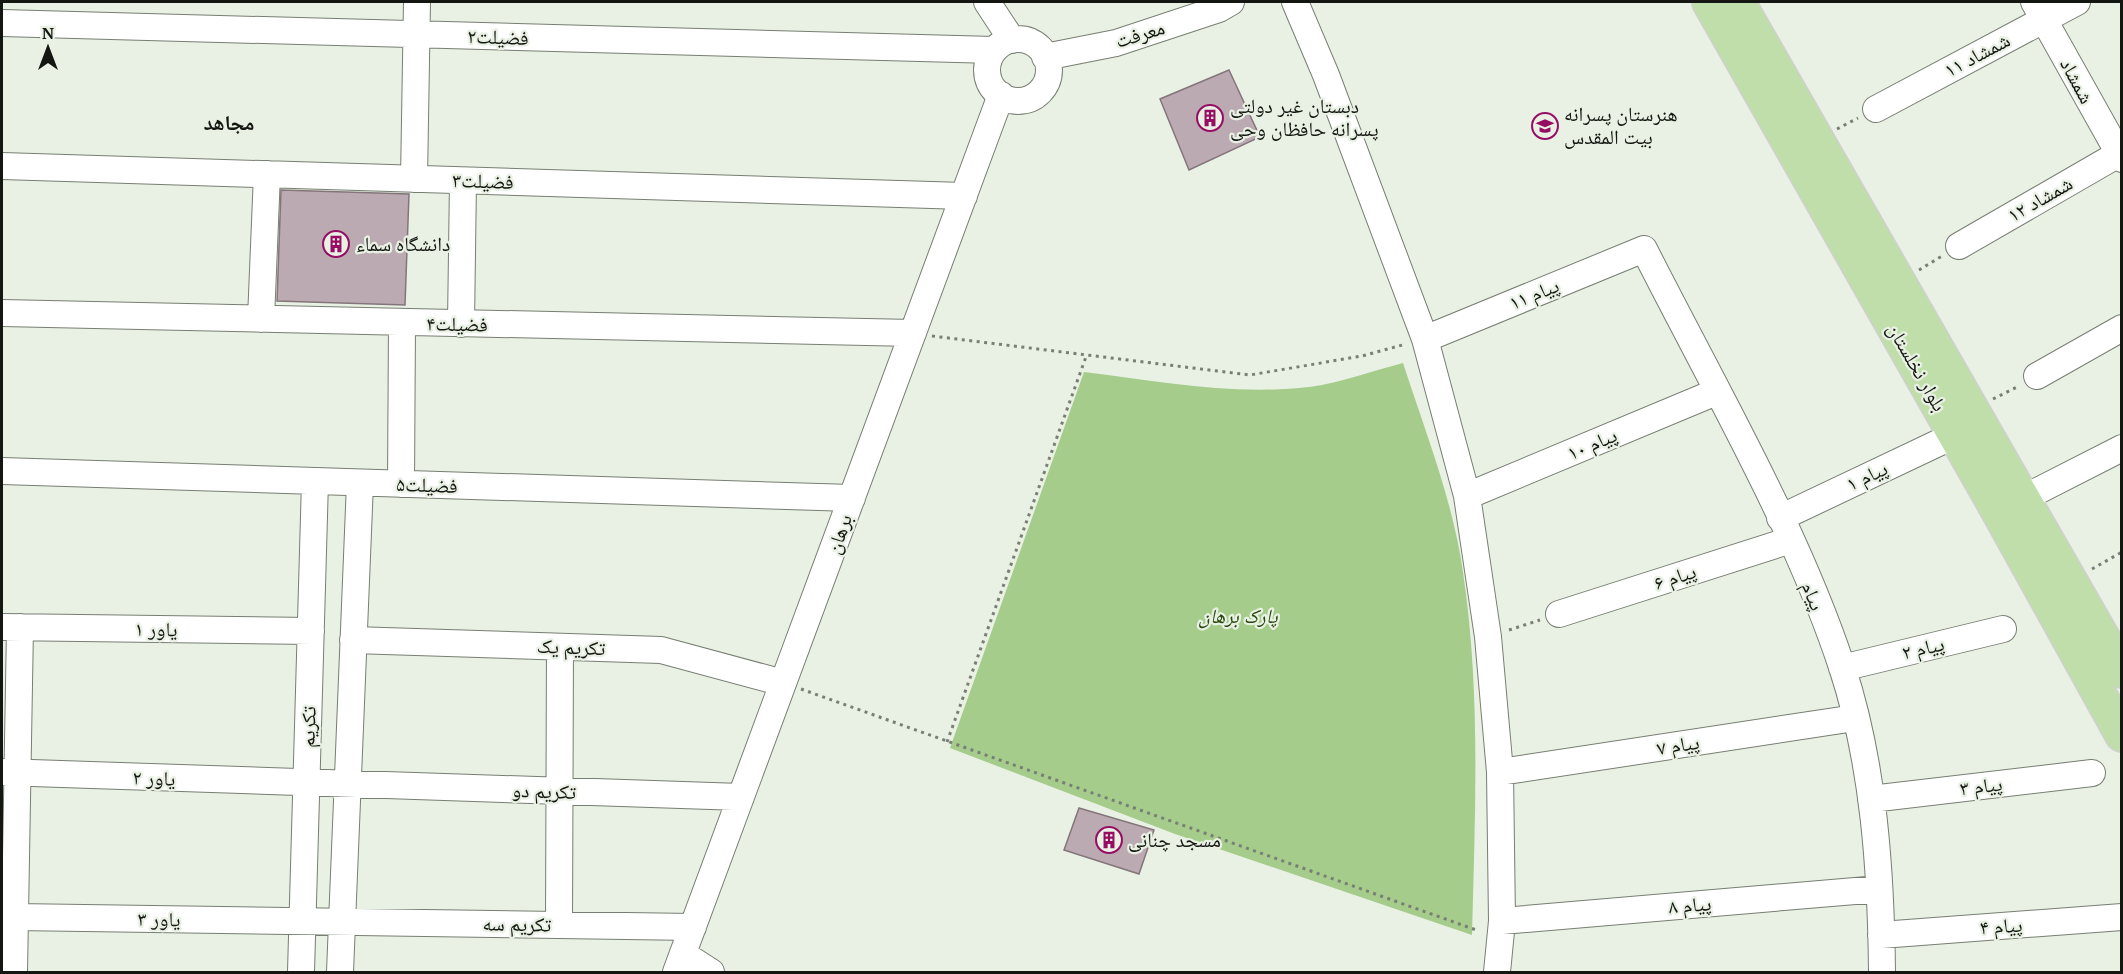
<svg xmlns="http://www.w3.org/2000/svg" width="2123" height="974" font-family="'PT Serif','Noto Naskh Arabic',serif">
<rect width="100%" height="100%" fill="#e8f1e3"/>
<path fill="#a5cc8b" d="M1403 363C1425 431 1453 501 1463 572 1481 693 1475 813 1472 935L1175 834 950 748 1084 372C1158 381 1234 396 1309 387 1340 383 1372 371 1403 363Z"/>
<path fill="#bbaab1" stroke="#84757b" stroke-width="1.5" d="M1229 70 1260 137 1189 170 1160 99Z
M281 190 409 194 405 305 277 301Z
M1079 808 1154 830 1139 874 1064 850Z"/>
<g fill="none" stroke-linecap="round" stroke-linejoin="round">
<defs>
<path id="minor" d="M987 2 1012 40
M1295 2 1326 75 1425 339 1467 496 1488 637 1500 772 1502 921 1497 972
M2034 2 2122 159
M2 23 994 50
M987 70a31 31 0 1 1 62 0a31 31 0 1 1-62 0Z
M1045 57 1116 43 1219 9 1231 2
M1876 109 2077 2
M2 166 964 196
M414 179 417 2
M1959 246 2122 152
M2 313 913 333
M261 319 267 174
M461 324 463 181
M1425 339 1644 249C1712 384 1795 525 1842 667 1874 764 1881 872 1882 972
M2037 376 2122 328
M2 471 852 498
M401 484 402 323
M1467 496 1716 392
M2022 499 2122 448
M1780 518 1955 435
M1559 614 1791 540
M2 627 311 631
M353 640 661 650 783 683
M1842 668 2003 629
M2 772 741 797
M1500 772 1855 718
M1871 799 2092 773
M15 917 693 927
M1502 921 1879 889
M559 925 560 647
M1881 935 2122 917
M683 954 711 972
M14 972 20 627
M301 972 315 481
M340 972 360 483
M676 972 1001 95"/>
<path id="major" d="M1709 2 1998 511 2122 735
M1738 2 2122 671"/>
</defs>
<use href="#minor" stroke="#777e72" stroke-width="28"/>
<use href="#major" stroke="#d0d0cf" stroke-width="36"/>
<path stroke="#797f75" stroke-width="3" stroke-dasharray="3 4.5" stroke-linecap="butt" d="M1837 129 1858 118
M1919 270 1942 256
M932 336 1250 375 1362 356 1406 344
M1993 399 2019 386
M2092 569 2122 552
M1509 630 1540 620
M801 689 1479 931
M947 742 1087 354"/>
<use href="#minor" stroke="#fff" stroke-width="26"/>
<use href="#major" stroke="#c0deaa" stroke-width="33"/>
</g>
<defs>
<symbol id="building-ring" viewBox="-11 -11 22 22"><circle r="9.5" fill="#e8f1e3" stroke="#970d63" stroke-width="1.5"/><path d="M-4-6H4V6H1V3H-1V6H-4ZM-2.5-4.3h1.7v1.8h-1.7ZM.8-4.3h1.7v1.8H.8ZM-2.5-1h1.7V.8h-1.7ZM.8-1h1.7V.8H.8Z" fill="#970d63"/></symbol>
<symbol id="school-ring" viewBox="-11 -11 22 22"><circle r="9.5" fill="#e8f1e3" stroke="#970d63" stroke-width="1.5"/><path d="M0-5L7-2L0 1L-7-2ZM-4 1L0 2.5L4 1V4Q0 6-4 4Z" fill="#970d63"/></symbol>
</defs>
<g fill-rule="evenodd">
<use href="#building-ring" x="1195" y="103" width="30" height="30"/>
<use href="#school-ring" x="1530" y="111" width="30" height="30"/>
<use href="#building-ring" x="321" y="229" width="30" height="30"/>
<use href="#building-ring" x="1094" y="825" width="30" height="30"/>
</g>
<g text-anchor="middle" stroke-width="4.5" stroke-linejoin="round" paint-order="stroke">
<g font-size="20" fill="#131611" stroke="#e8f1e3">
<text transform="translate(1140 34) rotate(-17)" y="7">معرفت</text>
<text transform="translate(498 37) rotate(2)" y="7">فضیلت۲</text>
<text transform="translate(1977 55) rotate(-28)" y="7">شمشاد ۱۱</text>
<text transform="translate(2077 81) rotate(62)" y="7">شمشاد</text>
<text transform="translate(483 181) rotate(2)" y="7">فضیلت۳</text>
<text transform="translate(2040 199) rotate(-30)" y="7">شمشاد ۱۲</text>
<text transform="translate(1534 294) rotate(-22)" y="7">پیام ۱۱</text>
<text transform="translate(457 324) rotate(1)" y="7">فضیلت۴</text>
<text transform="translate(1917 367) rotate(60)" y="7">بلوار نخلستان</text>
<text transform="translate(1592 444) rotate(-23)" y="7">پیام ۱۰</text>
<text transform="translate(1867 476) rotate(-25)" y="7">پیام ۱</text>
<text transform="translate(427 485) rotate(2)" y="7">فضیلت۵</text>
<text transform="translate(839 534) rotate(-70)" y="7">برهان</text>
<text transform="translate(1675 577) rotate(-18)" y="7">پیام ۶</text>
<text transform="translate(1813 596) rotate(68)" y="7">پیام</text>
<text transform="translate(156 629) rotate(1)" y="7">یاور ۱</text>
<text transform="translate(571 647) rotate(2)" y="7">تکریم یک</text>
<text transform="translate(1923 648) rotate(-13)" y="7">پیام ۲</text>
<text transform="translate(308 727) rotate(-88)" y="7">تکریم</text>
<text transform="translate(1678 745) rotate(-9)" y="7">پیام ۷</text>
<text transform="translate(154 778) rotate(2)" y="7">یاور ۲</text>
<text transform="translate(1981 786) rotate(-7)" y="7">پیام ۳</text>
<text transform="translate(544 791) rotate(2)" y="7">تکریم دو</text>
<text transform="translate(1690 905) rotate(-5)" y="7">پیام ۸</text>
<text transform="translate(159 919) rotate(1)" y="7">یاور ۳</text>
<text transform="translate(517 924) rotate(1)" y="7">تکریم سه</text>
<text transform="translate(2001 926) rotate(-4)" y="7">پیام ۴</text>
</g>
<g font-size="20" fill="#131611" stroke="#e8f1e3" text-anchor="start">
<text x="1230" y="113">دبستان غیر دولتی<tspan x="1230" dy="23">پسرانه حافظان وحی</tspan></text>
<text x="1564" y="121">هنرستان پسرانه<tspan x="1564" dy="23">بیت المقدس</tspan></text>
<text x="356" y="251">دانشگاه سماء</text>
<text x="1128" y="847">مسجد چنانی</text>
</g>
<g font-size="20" font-style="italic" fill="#29470c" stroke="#e8f1e3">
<text x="1238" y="623">پارک برهان</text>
</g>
<g font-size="21" font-weight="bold" fill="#131611" stroke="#e8f1e3">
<text x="229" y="130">مجاهد</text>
</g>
</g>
<rect width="2123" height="974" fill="none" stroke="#131611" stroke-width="6"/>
<g transform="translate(48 48)" stroke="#e8f1e3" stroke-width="4.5" paint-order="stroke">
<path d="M0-4.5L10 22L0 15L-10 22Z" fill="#131611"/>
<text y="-9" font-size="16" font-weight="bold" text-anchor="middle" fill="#131611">N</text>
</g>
</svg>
